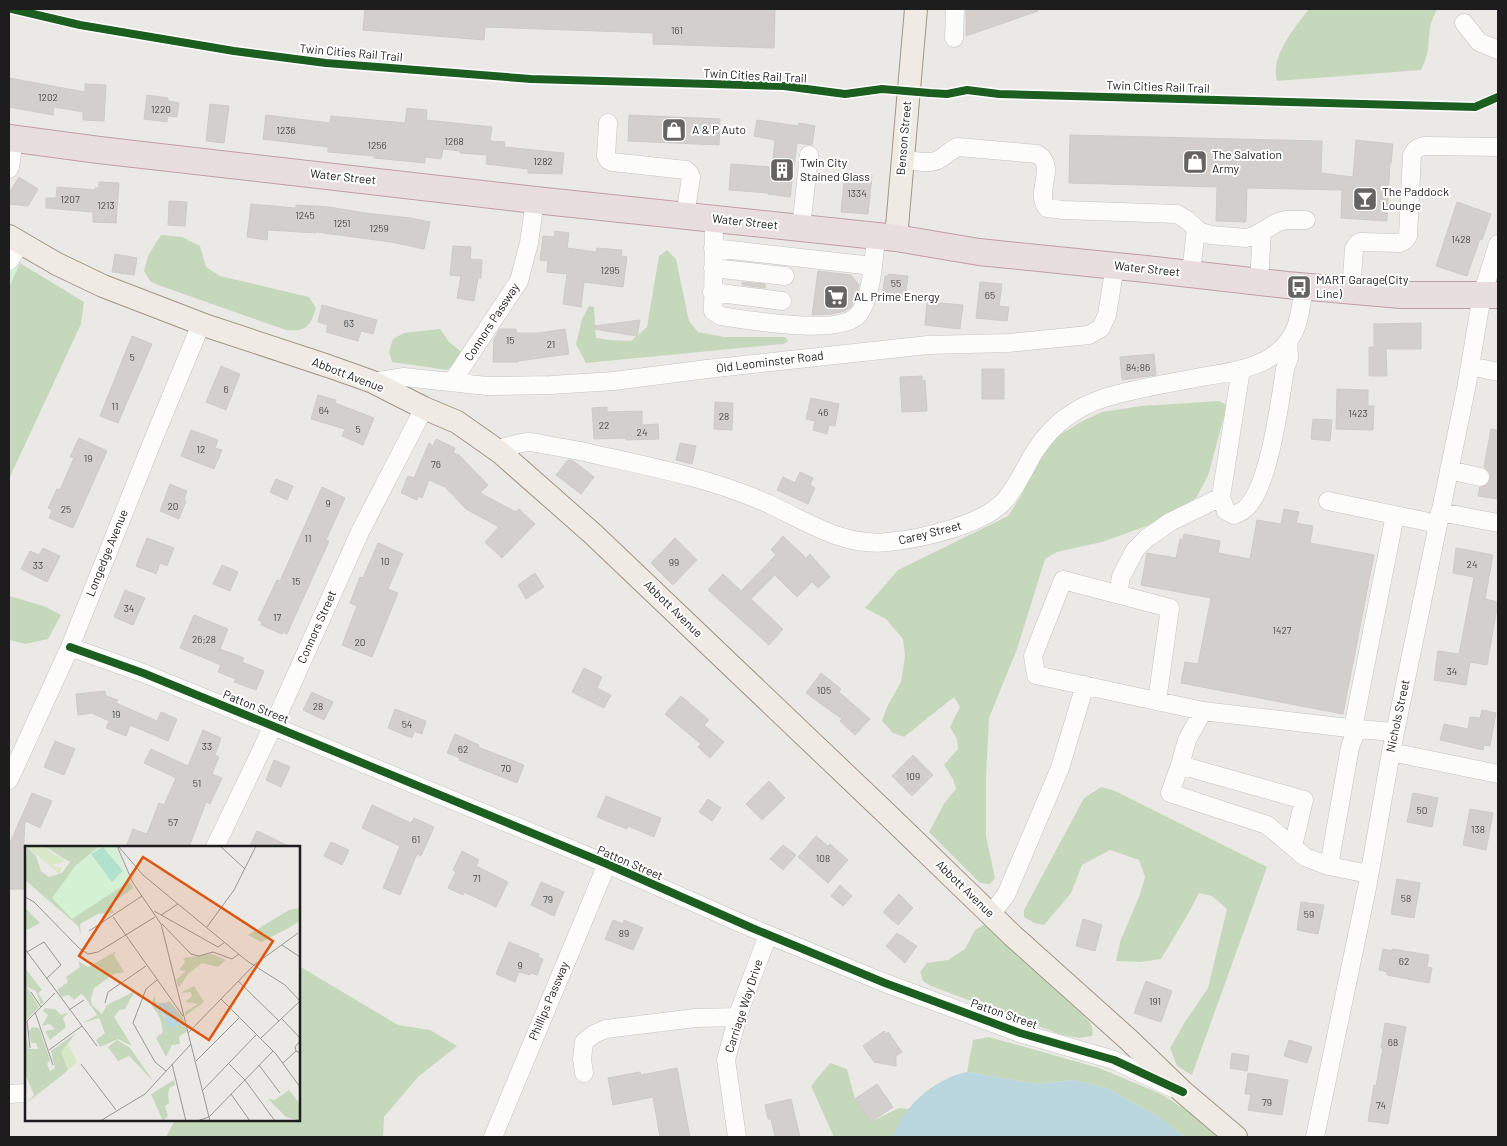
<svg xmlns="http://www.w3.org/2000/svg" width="1507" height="1146" font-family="Barlow,sans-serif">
<rect width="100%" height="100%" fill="#ebe9e6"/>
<path fill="#c6d8bc" d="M1309 9H1437C1435 14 1432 19 1431 24 1427 42 1431 51 1421 70L1277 81C1270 55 1295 28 1309 9Z
M161 235 182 237 200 246 206 267 220 276 309 297 316 308C310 326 307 332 286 330L158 285 150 281 144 271 148 256Z
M667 250 676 259 689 321 698 332 724 337H785L788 341 783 344 586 363 576 344 582 319 589 306 594 307 596 338 609 340 631 341 647 327 659 256Z
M20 263 84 302 81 324 9 479V277Z
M440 329 449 342 463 353 462 358 447 370 392 362 389 351 393 339 404 333Z
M1219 401 1227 405 1208 476 1196 498 1152 524 1102 542 1057 552 1045 559 1017 649 989 718 986 777V836L995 878 990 884 980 883 929 832 945 802 956 789 953 779 944 765 958 749 957 739 950 727 960 707 954 697 904 737 893 733 882 721 887 707 901 682 905 656 903 639 886 619 865 608 898 570 1008 516 1021 496 1038 460 1054 438 1081 422 1102 412 1141 406Z
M9 596 44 606 61 615 48 639 25 644 9 640Z
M1101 787 1115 791 1267 867 1192 1075 1177 1066 1170 1048 1185 1022 1208 988 1227 909 1212 896 1199 893 1188 914 1161 959 1140 962 1116 961 1120 942 1140 894 1145 877 1139 860 1110 850 1082 865 1071 893 1044 925 1034 923 1024 917V910L1084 798Z
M985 924 1086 1018C1091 1024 1094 1028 1092 1036L1079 1038 1062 1035 931 986 923 981 920 972 927 963 948 960 965 949 975 930Z
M299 966 398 1025 430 1030 457 1046 418 1077 384 1117 383 1137H166L175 1120H299Z
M989 1037 1099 1068 1161 1094 1194 1115 1221 1137H1185L1159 1117 1107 1088 1073 1080 1037 1084 967 1072 973 1040Z
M830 1063 847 1069 855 1099 871 1122 899 1108 909 1109 892 1137H834L811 1086Z"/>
<path fill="#d4f1d4" d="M9 255 20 263 9 288Z"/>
<path fill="#bad6de" d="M967 1072 1037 1084 1073 1080 1107 1088 1159 1117 1185 1137H892C897 1128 902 1118 908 1110 921 1092 946 1076 967 1072Z"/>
<path fill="#d2cfcd" stroke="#cecbc7" d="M365 9H775L774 48 653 44V33L485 27 484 40 363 30Z
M966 9H1038V11L966 36Z
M9 78 85 92V84L106 85 104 121 83 120V112L54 107 53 115 9 107Z
M147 95 168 98V101L179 103 177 117 168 116 167 122 144 119Z
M210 104 229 106 224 143 206 141Z
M407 108 427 110 426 120 492 127 490 141 505 142 504 147 564 153 562 174 528 173V169L486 164 487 155 460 153V151L443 149 441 159 425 157V163L374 158V156L328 152V147L263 139 266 115 330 123 331 116 405 123Z
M629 115 720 119 719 145 628 141Z
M757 120 798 126 799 123 815 126 812 145 797 143 790 197 768 194V193L729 190 731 164 772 167 775 140 754 136Z
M1070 135 1322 141 1321 173 1353 177 1356 140 1393 144 1391 163H1390L1387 221 1341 218 1342 190 1247 188 1246 222 1216 221 1217 187 1069 183Z
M845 172 872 175 868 214 841 212Z
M19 177 38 189 28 206 9 204V193Z
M99 182 119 183 116 223 93 222V212L46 208V198H56L57 187 95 190V188H99Z
M169 201 187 202 185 226 168 225Z
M1457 202 1491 214 1482 240 1480 239 1467 276 1436 266Z
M251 204 296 208V205L329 207 365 213 410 218 430 222 424 249 391 242 316 232V233L268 230 267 240 247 237Z
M555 231 569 233 567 248 596 252 597 248 622 250 621 256 627 257 623 287 584 282 581 307 563 304 567 274 547 272 548 261 540 260 543 236 554 237Z
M453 246 471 247 470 259 482 260 481 278H478L474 301 457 298 461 276 450 275Z
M115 254 137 258 134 275 112 272Z
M818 271 851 275 859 285 857 294 851 307 845 311 832 314 812 315Z
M888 274 908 276 905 300 882 297 885 276H888Z
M742 282 765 284V288L742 285Z
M980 282 1002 284 999 306 1009 307 1007 321 976 318Z
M927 302 963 305 960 329 925 325Z
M322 305 377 320 373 334 361 331 358 341 326 332 328 325 318 322Z
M640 320 637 336 594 329V326Z
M1421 323V349H1386L1387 376H1369V347H1374V324Z
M500 329H516V333H539L565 329 569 354 518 361V362H493L494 339Z
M132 336 152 344 118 423 100 416Z
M1154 354 1156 375 1122 380 1120 357Z
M221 366 240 374 226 410 206 402Z
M982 369H1004V399H982Z
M922 376V381L925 380 927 411 902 412 900 377Z
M1337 389 1368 390V406H1374L1373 430 1336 429Z
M318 395 336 400 335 403 374 418 363 445 342 436 345 429 311 419Z
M811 398 839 404 835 426 829 425 827 434 813 430 815 421 806 419Z
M715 402 733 403 732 430 714 429Z
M607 407V412L642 411V425L658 424 659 439 626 440V438L594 439 592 408Z
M1313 419 1332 420 1330 441 1311 439Z
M1491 429 1498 430V499L1478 496 1480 487 1487 485 1490 479V473L1484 467Z
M191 430 218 440 215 448 222 450 214 469 181 456Z
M79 438 107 451 73 528 49 518 52 510 48 508 57 489 60 490 74 458 70 457Z
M436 439 455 448 453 453 459 455 488 485 480 493 516 512 519 509 535 524 502 558 485 542 499 527 466 509 445 487 429 480 422 498 418 496 417 500 401 493 408 476 414 478 429 443 433 446Z
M680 443 696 446 692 464 676 460Z
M568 460H572L594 477 581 494 556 475Z
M800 472 813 478 810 485 815 488 808 504 777 490 783 477 795 483Z
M276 479 293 486 287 500 270 492Z
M170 484 187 491 184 500 186 501 179 519 160 511Z
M322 487 345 498 326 540 329 541 287 634 283 632 282 634 261 625 262 622 258 620 277 580 280 581Z
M1284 509 1299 512 1296 523 1313 526 1310 543 1374 555 1343 714 1181 683 1185 662 1198 664 1211 598 1141 585 1147 553 1176 558 1180 539H1183L1184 534 1220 541 1218 553 1250 559 1257 520 1281 524Z
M783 536 806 558 810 554 830 577 818 588 812 582 797 597 775 575 751 599 783 629 769 645 708 590 723 574 741 591 776 555 771 550Z
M147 538 174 548 167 566 160 563 156 574 136 566Z
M675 538 697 560 673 585 651 563Z
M378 543 403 554 388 589 398 593 372 657 342 645 357 606 350 603 360 577 363 578Z
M43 548 60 556 47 582 21 569 30 551 39 555Z
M1456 548 1493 555 1485 599 1498 602 1487 665 1470 662 1466 685 1434 680 1438 651 1459 654 1474 577 1453 573Z
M222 565 238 572 230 591 213 584Z
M535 573 544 587 526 599 518 585Z
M125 590 145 598 133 625 114 617Z
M194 615 228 629 220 649 244 658 242 662 264 671 256 690 234 682 236 679 218 672 221 665 180 648Z
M584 668 602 677 597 688 611 695 604 708 572 692Z
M821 673 841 689 839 692 870 719 855 735 840 721 842 719 806 693Z
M105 691 106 696 118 700 116 703 157 721 161 712 177 719 168 741 130 725 126 736 106 728 109 721 92 713 78 715 76 694Z
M312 692 333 702 324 720 303 710Z
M681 696 709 720 704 725 724 742 710 758 698 747 701 744 665 714Z
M395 709 426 721 422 734 414 731 412 738 388 728Z
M1482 710 1496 713 1490 746 1484 745 1483 750 1440 740 1444 724 1468 729 1470 717 1480 718Z
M203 730 221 738 215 755 219 757 212 774 222 778 210 804 206 802 189 847H126L133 829 147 834 159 803 164 805 176 778 144 763 151 749 188 766Z
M455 734 479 745 478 747 524 765 517 783 459 760 460 758 447 753Z
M55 741 75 749 64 775 44 767Z
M913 755 933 775 912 796 892 776Z
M274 760 290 767 281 787 266 780Z
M769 781 785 798 762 820 746 804Z
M32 793 52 801 40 828 25 821 23 859H26V889H9V845Z
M1413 793 1438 798 1432 827 1407 822Z
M606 796 661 818 654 837 628 826 627 829 597 817Z
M708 799 721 808 712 821 699 812Z
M372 805 411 823 414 818 434 827 421 856 417 854 400 895 383 888 400 846 362 828Z
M1470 809 1493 813 1486 850 1463 845Z
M257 831 291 847H249Z
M816 836 828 846 830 844 848 860 828 883 798 857Z
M331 842 349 850 342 865 324 856Z
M783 845 796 855 783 870 770 859Z
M462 851 479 860 476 866 508 882 496 907 464 892 463 895 448 888 456 872 453 870Z
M1397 879 1420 883 1414 918 1391 914Z
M541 882 564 892 554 916 531 905Z
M840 885 852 896 843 906 831 896Z
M899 894 913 908 898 925 883 912Z
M1301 902 1324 905 1318 934 1297 930Z
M1083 919 1102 925 1095 951 1076 946Z
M613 920 623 924 624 920 643 928 633 950 605 939Z
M897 933 917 946 905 963 886 946Z
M509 942 539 954 538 957 543 959 537 975 531 973 530 975 519 972 515 982 496 974Z
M1383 949 1392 951V949L1429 955 1427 967 1432 968 1429 983 1387 975V972L1379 970Z
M1146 981 1172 991 1161 1022 1134 1013Z
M1385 1023 1406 1027 1388 1124 1368 1121 1374 1085 1376 1086 1383 1048H1381Z
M884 1031 886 1034 888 1032 902 1052 896 1056V1066L874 1062 863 1046Z
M1289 1040 1312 1047 1307 1063 1284 1056Z
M1232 1053 1249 1056 1247 1071 1230 1068Z
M677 1068 690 1137H660L653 1097 613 1105 608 1078 640 1072 641 1075Z
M1248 1073 1288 1080 1282 1115 1248 1110 1251 1094H1245Z
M877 1084 893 1107 871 1122 855 1099Z
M791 1099 800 1137H775L771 1119H768L765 1105Z"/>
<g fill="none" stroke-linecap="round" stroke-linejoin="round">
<defs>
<path id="minor" d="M1464 23 1479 42 1498 50
M954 38 955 9
M608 123 606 156 608 160 612 162 686 170 690 174 691 177 685 216
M902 159C913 160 928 165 938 160 946 156 950 150 958 147L1037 154C1058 166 1034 192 1047 208L1064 210 1177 214 1187 220 1199 231 1204 233 1211 235 1246 238 1256 235 1278 222 1286 220H1306
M9 169 10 167 14 138
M714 219 713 311 721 316C748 320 841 337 859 314 872 297 874 257 876 236
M801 228 809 155
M713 248 873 266
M9 261 21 243
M713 268 785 276
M1191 274 1196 228
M1259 282 1262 231
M1351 291 1354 249 1357 244 1360 242 1400 243 1405 240 1408 236 1412 155C1415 149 1418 147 1425 146L1498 147
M712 292 782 301
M1470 366 1498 372
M1241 369 1221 497 1226 511 1234 515C1237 513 1242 512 1245 509 1269 489 1280 401 1285 369L1289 358 1288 342
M373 382 404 377 487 386 551 385 614 381 707 369 928 345 1008 343 1089 335 1101 328 1107 315 1115 266
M452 382 519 281 529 243 535 200
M496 450C506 447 518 443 528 442 534 442 541 444 547 445 562 448 577 450 593 454 652 467 713 479 769 504 807 522 844 547 888 542 920 539 984 525 1005 500 1019 484 1026 464 1037 448 1053 424 1077 407 1104 398 1133 389 1165 384 1196 378 1228 372 1269 369 1289 340 1300 326 1301 304 1304 286
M1449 470 1480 477
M1328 501 1438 524
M1440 512 1498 523
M1118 594 1121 577 1135 550 1147 538 1170 522 1221 497
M70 647 143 673 273 726 607 864 752 928 885 983 1020 1033 1114 1060 1173 1088
M1157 701 1170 608 1063 580 1033 656 1036 675 1203 711 1357 729
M1353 728 1395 515
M1391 752 1498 774
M1180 765 1187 740 1203 711
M9 780 70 647 151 445 201 324
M1293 846 1304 800 1180 765 1170 793 1267 825 1305 857 1329 866 1369 874
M215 847 273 726 360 532 424 408
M1329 866 1350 747 1357 729 1395 732
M991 914 1006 895 1060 768 1085 685
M584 1073 582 1059 584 1042 594 1034 606 1029 695 1018 738 1017
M9 1094 26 1093
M493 1137 607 864
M737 1137 726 1060 739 1012 768 935
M1315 1137 1367 888 1391 752 1466 389 1482 295 1498 244"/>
<path id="major" d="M9 236 57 264 103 286 207 326 328 366 373 382 424 408 457 422 477 436 501 453 593 534 888 815 1013 936 1129 1040 1183 1092 1236 1137
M896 238 916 9"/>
<path id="highway" d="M9 138 99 150 535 200 896 238 979 252 1146 269 1287 285 1401 295H1498"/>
</defs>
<use href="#minor" stroke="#c4c3c2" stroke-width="19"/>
<use href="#major" stroke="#a09684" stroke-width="24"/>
<use href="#highway" stroke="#bf9ea8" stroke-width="28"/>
<use href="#minor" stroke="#fcfcfb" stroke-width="18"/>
<use href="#major" stroke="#efebe4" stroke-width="22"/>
<use href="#highway" stroke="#e8dedf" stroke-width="26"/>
<defs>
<path id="cycleway" d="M12 9 80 25 234 51 326 63 531 79 784 86 845 94 882 89 930 93 947 94 967 90 999 94 1475 107 1498 97
M70 647 143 673 273 726 607 864 752 928 885 983 1020 1033 1114 1060 1183 1092"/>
</defs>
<use href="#cycleway" stroke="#fff" stroke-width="11"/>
<use href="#cycleway" stroke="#1b5e20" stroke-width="8"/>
</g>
<defs>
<symbol id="shop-square" viewBox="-11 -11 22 22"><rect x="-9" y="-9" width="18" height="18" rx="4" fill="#656463" stroke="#fff"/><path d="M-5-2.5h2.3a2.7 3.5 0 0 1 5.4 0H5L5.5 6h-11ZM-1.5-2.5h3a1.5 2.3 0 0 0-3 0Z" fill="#fff"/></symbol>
<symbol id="building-square" viewBox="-11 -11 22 22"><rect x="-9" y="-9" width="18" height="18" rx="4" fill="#656463" stroke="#fff"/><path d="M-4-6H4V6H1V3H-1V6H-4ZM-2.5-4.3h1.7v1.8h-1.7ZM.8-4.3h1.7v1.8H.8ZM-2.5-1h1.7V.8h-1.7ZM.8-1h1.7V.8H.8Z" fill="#fff"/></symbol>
<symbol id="bar-square" viewBox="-11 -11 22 22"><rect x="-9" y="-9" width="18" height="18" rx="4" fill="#656463" stroke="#fff"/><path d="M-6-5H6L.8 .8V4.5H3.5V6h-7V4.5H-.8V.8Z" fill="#fff"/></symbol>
<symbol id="bus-square" viewBox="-11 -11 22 22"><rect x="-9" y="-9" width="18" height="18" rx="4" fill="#656463" stroke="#fff"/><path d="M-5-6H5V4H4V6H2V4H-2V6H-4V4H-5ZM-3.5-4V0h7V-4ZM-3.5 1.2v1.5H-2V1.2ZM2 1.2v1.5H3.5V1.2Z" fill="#fff"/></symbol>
<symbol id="supermarket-square" viewBox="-11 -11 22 22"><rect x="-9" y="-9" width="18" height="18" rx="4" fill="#656463" stroke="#fff"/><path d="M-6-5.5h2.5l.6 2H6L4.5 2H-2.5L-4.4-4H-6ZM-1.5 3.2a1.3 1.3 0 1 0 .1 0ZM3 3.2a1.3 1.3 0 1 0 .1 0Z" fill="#fff"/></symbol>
</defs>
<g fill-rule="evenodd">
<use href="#shop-square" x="660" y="116" width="28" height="28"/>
<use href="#shop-square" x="1181" y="148" width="28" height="28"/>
<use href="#building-square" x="768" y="156" width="28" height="28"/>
<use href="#bar-square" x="1351" y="185" width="28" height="28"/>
<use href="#bus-square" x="1285" y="273" width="28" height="28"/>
<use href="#supermarket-square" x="822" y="283" width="28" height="28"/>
</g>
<g text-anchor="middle" stroke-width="4" stroke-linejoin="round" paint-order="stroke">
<g font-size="10" fill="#4a4a49">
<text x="677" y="34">161</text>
<text x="48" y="101">1202</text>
<text x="161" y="113">1220</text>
<text x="286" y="134">1236</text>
<text x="454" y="145">1268</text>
<text x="377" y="149">1256</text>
<text x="543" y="165">1282</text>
<text x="857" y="197">1334</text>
<text x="70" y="203">1207</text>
<text x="106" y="209">1213</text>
<text x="305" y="219">1245</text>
<text x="342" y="227">1251</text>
<text x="379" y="232">1259</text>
<text x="1461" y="243">1428</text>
<text x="610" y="274">1295</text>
<text x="896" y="287">55</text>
<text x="990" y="299">65</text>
<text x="349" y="327">63</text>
<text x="510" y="344">15</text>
<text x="551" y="348">21</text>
<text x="132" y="361">5</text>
<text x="1138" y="371">84;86</text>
<text x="226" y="393">6</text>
<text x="115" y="410">11</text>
<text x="324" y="414">64</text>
<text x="823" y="416">46</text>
<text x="1358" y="417">1423</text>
<text x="724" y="420">28</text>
<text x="604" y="429">22</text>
<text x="358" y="433">5</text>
<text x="642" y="436">24</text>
<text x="201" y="453">12</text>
<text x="88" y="462">19</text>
<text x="436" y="468">76</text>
<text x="328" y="507">9</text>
<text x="173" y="510">20</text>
<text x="66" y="513">25</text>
<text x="308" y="542">11</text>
<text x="385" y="565">10</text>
<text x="674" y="566">99</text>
<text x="1472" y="568">24</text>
<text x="38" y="569">33</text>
<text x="296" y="585">15</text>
<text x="129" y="612">34</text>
<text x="277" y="621">17</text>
<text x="1282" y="634">1427</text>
<text x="204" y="643">26;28</text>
<text x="360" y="646">20</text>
<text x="1452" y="675">34</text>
<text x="824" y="694">105</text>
<text x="318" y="710">28</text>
<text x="116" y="718">19</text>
<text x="407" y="728">54</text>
<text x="207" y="750">33</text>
<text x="463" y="753">62</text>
<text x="506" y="772">70</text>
<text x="913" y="780">109</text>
<text x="197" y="787">51</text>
<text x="1422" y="814">50</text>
<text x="173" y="826">57</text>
<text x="1478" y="833">138</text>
<text x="416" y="843">61</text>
<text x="823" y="862">108</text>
<text x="477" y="882">71</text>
<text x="1406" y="902">58</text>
<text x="548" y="903">79</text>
<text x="1309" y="918">59</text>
<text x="624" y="937">89</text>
<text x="1404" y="965">62</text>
<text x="520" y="969">9</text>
<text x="1155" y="1005">191</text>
<text x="1393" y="1046">68</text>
<text x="1267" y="1106">79</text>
<text x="1381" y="1109">74</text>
</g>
<g font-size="12" fill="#1d1d1d" stroke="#fff">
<text transform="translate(351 53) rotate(5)" y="4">Twin Cities Rail Trail</text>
<text transform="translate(755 76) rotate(3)" y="4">Twin Cities Rail Trail</text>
<text transform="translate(1158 87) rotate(2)" y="4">Twin Cities Rail Trail</text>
<text transform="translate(904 138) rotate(-85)" y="4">Benson Street</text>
<text transform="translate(343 177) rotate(6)" y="4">Water Street</text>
<text transform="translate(745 222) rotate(6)" y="4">Water Street</text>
<text transform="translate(1147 269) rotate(6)" y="4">Water Street</text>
<text transform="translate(492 322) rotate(-57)" y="4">Connors Passway</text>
<text transform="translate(770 362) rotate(-7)" y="4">Old Leominster Road</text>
<text transform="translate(348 375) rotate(21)" y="4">Abbott Avenue</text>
<text transform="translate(930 533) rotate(-14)" y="4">Carey Street</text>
<text transform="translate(107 553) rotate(-68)" y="4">Longedge Avenue</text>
<text transform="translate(673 609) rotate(44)" y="4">Abbott Avenue</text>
<text transform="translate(317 627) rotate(-66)" y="4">Connors Street</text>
<text transform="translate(256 707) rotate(22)" y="4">Patton Street</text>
<text transform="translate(1398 716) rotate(-78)" y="4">Nichols Street</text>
<text transform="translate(630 863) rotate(23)" y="4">Patton Street</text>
<text transform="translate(965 889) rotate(44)" y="4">Abbott Avenue</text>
<text transform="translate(549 1001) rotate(-67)" y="4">Phillips Passway</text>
<text transform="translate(744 1006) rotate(-72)" y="4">Carriage Way Drive</text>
<text transform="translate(1004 1014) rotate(19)" y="4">Patton Street</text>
</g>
<g font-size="12" fill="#1d1d1d" stroke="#fff" text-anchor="start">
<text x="692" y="134">A &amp; P Auto</text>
<text x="1212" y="159">The Salvation<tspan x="1212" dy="14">Army</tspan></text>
<text x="800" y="167">Twin City<tspan x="800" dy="14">Stained Glass</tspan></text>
<text x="1382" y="196">The Paddock<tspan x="1382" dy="14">Lounge</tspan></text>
<text x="1316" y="284">MART Garage(City<tspan x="1316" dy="14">Line)</tspan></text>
<text x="854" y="301">AL Prime Energy</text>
</g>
</g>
<g transform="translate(25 846)">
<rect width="275" height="275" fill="#ebe9e6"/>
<path d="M19 0 29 9 39 12 38 16 26 19 37 22 35 28 2 1ZM43 197 52 216 40 227 43 222 36 206Z" fill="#d8e7c5"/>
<path d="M19 0H75L67 6 105 35 108 42 85 59 89 67 73 68 55 78 56 88 53 80 0 34 2 1 11 10 16 25 24 31 37 27 45 16ZM0 62 15 77 2 84 0 81ZM275 62V75L260 84 236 96 223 89 264 64ZM91 105 89 109 99 126 89 128 69 142 66 153 67 159 77 168 82 159 110 145 100 163 94 164 89 171 107 200 93 193 75 201 71 194 80 187 74 172 58 177 72 169 59 150 56 148 49 154 44 149 36 151 32 144 43 136 41 131 55 121 53 115 63 121ZM187 108 201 114 193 121 177 117 163 128 154 142 151 134 161 125 154 124 160 116 158 112ZM0 122 17 144 13 147 19 156 16 159 11 145 2 141 14 161 0 175ZM169 140 179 156 160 170V166L173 158 160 156 167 150 166 146 155 147ZM130 149V156L134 157 131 159 141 174 150 164 141 157 144 155 157 170 162 185 154 191 155 198 147 199 141 211 131 192 138 186 135 172 126 158ZM20 162 30 163 36 169 44 166 38 172 41 181 25 194 20 185 30 183 25 178 17 180 23 169 18 165ZM7 181 14 182 25 214 22 218 25 225 30 222 26 205 51 187 36 206 43 223 40 227 0 258 9 249 0 228V184L4 203H13L11 197H6L4 185ZM92 194 105 202 129 236 104 210 93 215 83 201ZM149 234 150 239 145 241 143 248 144 257 140 260 143 270 138 275 126 248ZM264 244 275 258V275L261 271 243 253 250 254Z" fill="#c6d8bc"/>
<path d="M75 0H90L105 35 47 73 27 52 51 19Z" fill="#d4f1d4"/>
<path d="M78 1 98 25 87 36 66 8Z" fill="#b2e1cd"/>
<path d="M134 157H141L150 164 156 179 143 182 139 169 131 163Z" fill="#bad6de"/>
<path fill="none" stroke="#999796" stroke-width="1" d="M92 0 108 37 136 78 185 275M93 0 118 29 222 115 260 139 275 155M195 0 220 23M0 51 9 56 54 102 63 108 73 106 130 71M129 65 193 101 199 97M136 69 153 58M88 71 158 170M137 78 166 108 174 110 188 106 207 113 214 108M182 81 209 44 231 0M64 85 117 50M257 99 275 111M0 103 72 200M2 106 19 96 36 119 21 133M132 134 121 143 108 177 130 216 141 225M213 135 254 175M6 146 16 161M196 153 251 208 275 241M80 157 83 146 121 120M44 164 59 154M10 166 28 219M257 173 275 192M163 187 229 119 273 87M236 192 275 155M275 195 270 201 271 205 275 207M5 202 2 175 30 147M24 204 57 180M171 215 214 172M258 217 271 205M56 218 91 264M147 218 161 275M204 218 220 234 250 275M234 219 255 247M178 244 231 189M206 248 225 275M75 275 120 248 166 198M172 275 184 271 248 205"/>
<path fill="#de560d" fill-opacity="0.15" stroke="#de560d" stroke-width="2.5" d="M118 11 248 95 184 194 54 110Z"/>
<rect width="275" height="275" fill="none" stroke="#1d1d1d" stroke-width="2.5"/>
</g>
<rect width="1507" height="1146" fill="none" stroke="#1d1d1d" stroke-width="20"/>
</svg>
